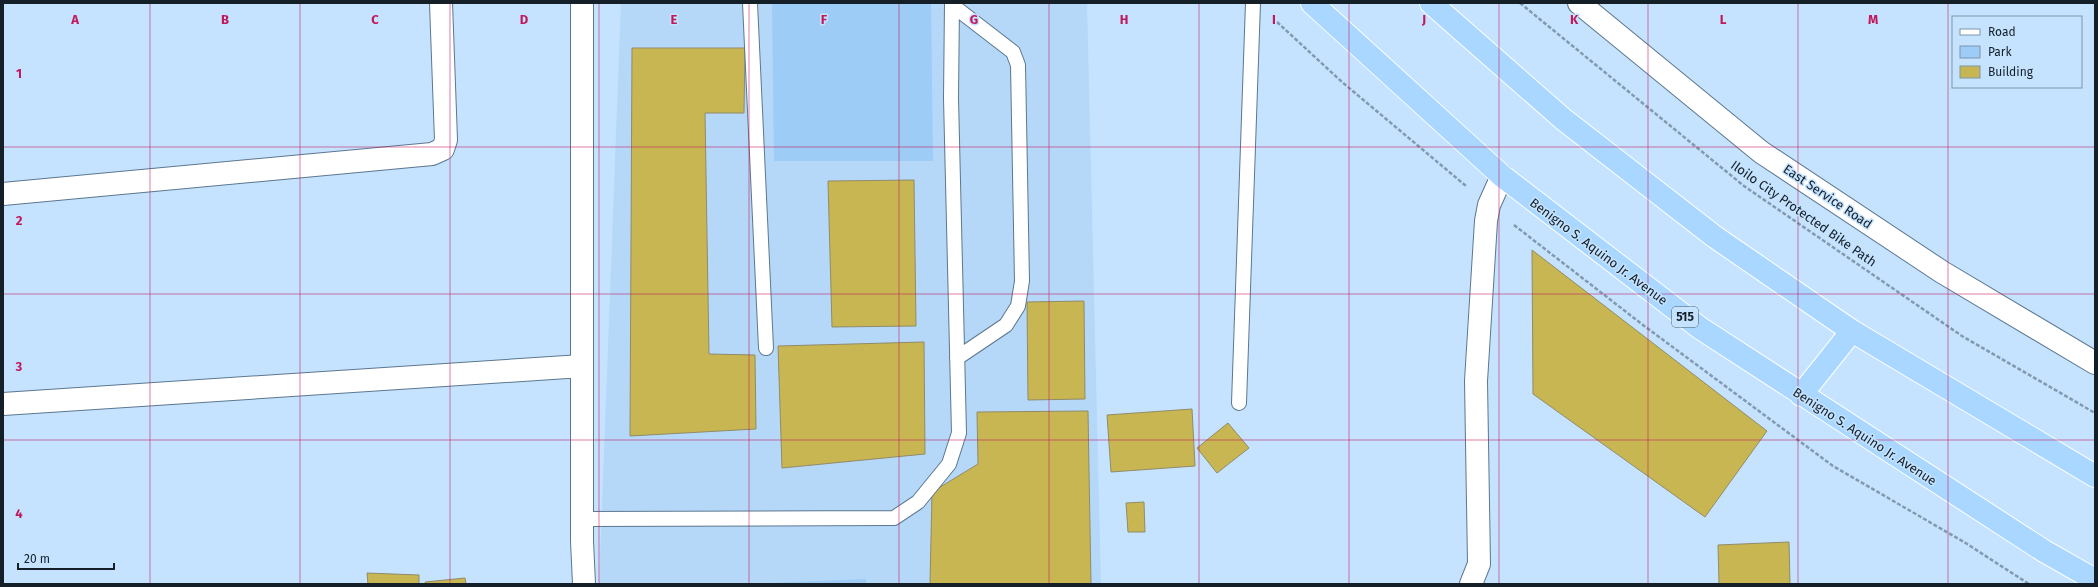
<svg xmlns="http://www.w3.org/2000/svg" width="2098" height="587" font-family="'Fira Sans',sans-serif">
<rect width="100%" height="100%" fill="#c5e3fe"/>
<path fill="#b5d8f9" d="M621 3H1087L1101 584H599Z"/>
<path fill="#9dccf6" d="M772 3H931L933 161H774Z
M866 579V584H743Z"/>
<path fill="#c8b652" stroke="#918b69" d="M632 48H745L744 113H705L709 354 755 355 756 429 630 436Z
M914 180 916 326 832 327 828 181Z
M1532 250 1767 431 1705 517 1533 394Z
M1084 301 1085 399 1028 400 1027 302Z
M924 342 925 454 782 468 778 346Z
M1192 409 1195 466 1111 472 1107 415Z
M1088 411 1091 584H930L932 492 978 464 977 412Z
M1228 423 1249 448 1217 473 1197 448Z
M1144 502 1145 532H1128L1126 503Z
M1789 542 1790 584H1719L1718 545Z
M367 573 419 575V584H368Z
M465 578 466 584H426L425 582Z"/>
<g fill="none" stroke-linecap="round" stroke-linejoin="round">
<defs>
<path id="service" d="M750 3 766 348
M952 5 1013 52 1018 65 1022 281 1018 306 1006 325 957 358
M1239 403 1253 3
M582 519 894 518 918 502 949 464 959 433 951 98 952 3"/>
<path id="minor" d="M582 3V541L584 584
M3 194 432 154 443 149 446 140 441 3
M3 404 582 366
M1471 584 1479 564 1476 381 1486 221 1489 205 1502 176"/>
<path id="tertiary" d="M1579 3 1761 152 1942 272 2095 363"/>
<path id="trunk" d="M1312 3 1502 176 1700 328 2044 551 2095 580
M1431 3 1563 119 1715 237 1852 331 2095 476
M1801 395 1852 331"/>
</defs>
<use href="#service" stroke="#5c778f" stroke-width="16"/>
<use href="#minor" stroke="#5c778f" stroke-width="24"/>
<use href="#tertiary" stroke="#5c778f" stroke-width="24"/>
<use href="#trunk" stroke="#fff" stroke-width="24"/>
<path stroke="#839aae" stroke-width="2.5" stroke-dasharray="4 2" stroke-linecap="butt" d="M1520 3 1744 186 1962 336 2095 413
M1277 22 1342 82 1466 186
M1514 225 1643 325 1833 466 1964 542 2029 584"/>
<use href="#service" stroke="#fff" stroke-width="14"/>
<use href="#minor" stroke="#fff" stroke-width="22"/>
<use href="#tertiary" stroke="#fff" stroke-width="22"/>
<use href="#trunk" stroke="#aad7ff" stroke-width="22"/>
</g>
<path fill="none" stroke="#c2185b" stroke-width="1" stroke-opacity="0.55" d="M150 3V584M300 3V584M450 3V584M599 3V584M749 3V584M899 3V584M1049 3V584M1199 3V584M1349 3V584M1499 3V584M1648 3V584M1798 3V584M1948 3V584M3 147H2095M3 294H2095M3 440H2095"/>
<g text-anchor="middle" stroke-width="3" stroke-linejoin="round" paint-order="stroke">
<rect fill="#c5e3fe" stroke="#495a68" stroke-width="1" x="1672" y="307" width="26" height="20" rx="3"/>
<g font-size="12" font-weight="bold" fill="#141f28">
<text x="1685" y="321">515</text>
</g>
<g font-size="13" fill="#141f28" stroke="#c5e3fe">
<text transform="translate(1828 196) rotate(34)" y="5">East Service Road</text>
<text transform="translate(1804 213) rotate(35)" y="5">Iloilo City Protected Bike Path</text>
<text transform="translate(1599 251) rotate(37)" y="5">Benigno S. Aquino Jr. Avenue</text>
<text transform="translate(1865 436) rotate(33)" y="5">Benigno S. Aquino Jr. Avenue</text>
</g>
</g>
<g font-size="13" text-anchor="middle" font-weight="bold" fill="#c2185b" stroke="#c5e3fe" stroke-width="3" stroke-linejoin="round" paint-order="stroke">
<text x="75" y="24">A</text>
<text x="225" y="24">B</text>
<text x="375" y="24">C</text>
<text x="524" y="24">D</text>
<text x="674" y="24">E</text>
<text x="824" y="24">F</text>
<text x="974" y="24">G</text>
<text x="1124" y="24">H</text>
<text x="1274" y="24">I</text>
<text x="1424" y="24">J</text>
<text x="1574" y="24">K</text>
<text x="1723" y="24">L</text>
<text x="1873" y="24">M</text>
<text x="19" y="78">1</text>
<text x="19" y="225">2</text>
<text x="19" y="371">3</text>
<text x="19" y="518">4</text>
</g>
<rect width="2098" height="587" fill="none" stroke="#141f28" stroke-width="8"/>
<rect x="1952" y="16" width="130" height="72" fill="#c5e3fe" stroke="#7e95a8"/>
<rect x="1960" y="29" width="20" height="6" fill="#ffffff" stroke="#7e95a8"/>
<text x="1988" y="36" font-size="12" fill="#141f28">Road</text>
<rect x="1960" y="46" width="20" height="12" fill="#9dccf6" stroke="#7e95a8"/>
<text x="1988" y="56" font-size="12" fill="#141f28">Park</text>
<rect x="1960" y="66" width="20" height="12" fill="#c8b652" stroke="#7e95a8"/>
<text x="1988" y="76" font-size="12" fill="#141f28">Building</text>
<path d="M18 563v6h96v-6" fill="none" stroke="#141f28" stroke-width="2"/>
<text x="24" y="563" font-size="12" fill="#141f28" stroke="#c5e3fe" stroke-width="3" paint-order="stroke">20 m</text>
</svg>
